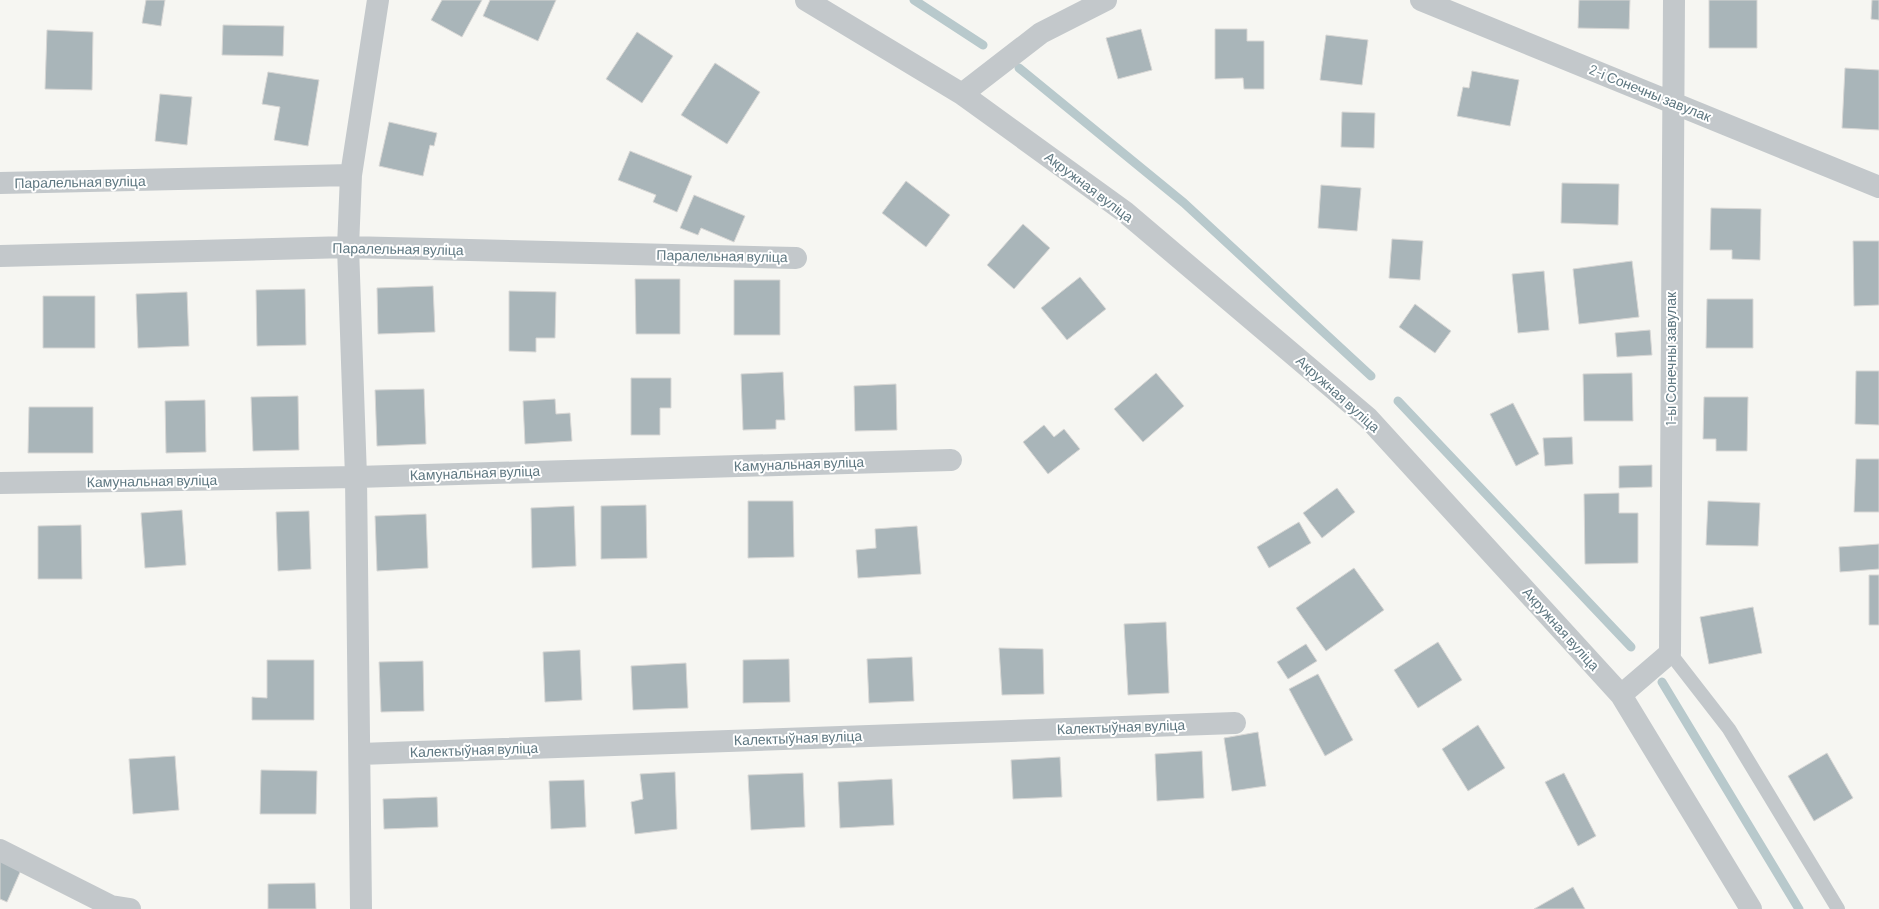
<svg xmlns="http://www.w3.org/2000/svg" width="1879" height="909" font-family="Barlow,sans-serif">
<rect width="100%" height="100%" fill="#f6f6f2"/>
<g fill="none" stroke-linecap="round" stroke-linejoin="round">
<path stroke="#b8c9cc" stroke-width="9" d="M914 0 983 45
M1019 68 1184 203 1371 376
M1398 401 1631 647
M1662 682 1799 909"/>
</g>
<path fill="#a9b5b9" stroke="#d8d7d5" d="M146 0H165L161 26 142 23Z
M442 0H482L462 37 431 20Z
M490 0H556L538 41 483 16Z
M1579 0H1630L1629 29 1578 28Z
M1709 0H1757V48H1709Z
M1872 0H1879V20L1871 19Z
M223 25 284 26 283 56 222 55Z
M1141 29 1152 70 1118 79 1106 38Z
M1215 29H1247V41H1264V89H1244L1243 78 1215 79Z
M47 30 93 32 92 90 45 89Z
M637 32 673 56 642 103 606 79Z
M1326 35 1368 40 1362 85 1320 80Z
M715 63 760 92 727 144 681 115Z
M1845 68 1879 70V130L1842 128Z
M1472 71 1519 80 1510 126 1457 116 1463 87 1469 88Z
M268 72 319 80 308 146 274 140 280 107 262 104Z
M160 94 192 97 187 145 155 141Z
M1342 112 1375 113 1374 148 1341 147Z
M389 122 437 133 434 146 430 145 423 176 379 166Z
M630 151 692 176 677 212 653 202 656 195 618 180Z
M906 181 950 215 926 247 882 213Z
M1562 183 1619 184 1618 225 1561 223Z
M1321 185 1361 188 1357 231 1318 228Z
M694 195 745 216 734 242 701 228 698 235 680 228Z
M1711 208 1761 209 1760 260 1732 259V250H1710Z
M1023 224 1050 248 1014 289 987 265Z
M1392 239 1423 241 1420 280 1389 278Z
M1853 241H1879V305L1854 306Z
M1632 261 1639 317 1579 324 1573 269Z
M1544 271 1549 330 1518 333 1512 274Z
M1080 277 1106 309 1067 340 1041 308Z
M635 279H680V334H636Z
M734 280H780V335H734Z
M433 286 435 332 378 334 377 288Z
M305 289 306 345 257 346 256 290Z
M509 291 556 292 555 338H536V352L509 351Z
M187 292 189 346 138 348 136 294Z
M43 296H95V348H43Z
M1707 299H1753V348H1706Z
M1415 304 1451 331 1435 353 1399 327Z
M1650 330 1652 355 1617 357 1615 333Z
M1856 371H1879V425L1855 424Z
M783 372 785 420H776V429L743 430 741 374Z
M1156 373 1184 406 1143 442 1114 409Z
M1632 373 1633 421H1584L1583 374Z
M631 378H671V408H660V435H631Z
M896 384 897 430 855 431 854 386Z
M424 389 426 444 377 446 375 390Z
M298 396 299 450 253 451 251 397Z
M1704 397H1748L1747 451H1716V439H1703Z
M555 399 556 414 570 413 572 441 525 444 523 401Z
M205 400 206 452 166 453 165 401Z
M1513 403 1539 454 1516 466 1490 414Z
M29 407H93V453H28Z
M1044 425 1054 437 1064 429 1080 449 1048 474 1023 442Z
M1572 437 1573 464 1545 466 1543 438Z
M1856 459H1879V512H1854Z
M1652 465V487L1619 488V466Z
M1337 488 1355 512 1322 538 1303 513Z
M1619 493V513H1638V563L1585 564 1584 494Z
M748 501H793L794 557 748 558Z
M1708 501 1760 503 1758 546 1706 545Z
M646 505 647 558 601 559V506Z
M574 506 576 566 532 568 531 508Z
M182 510 186 565 145 568 141 513Z
M309 511 311 569 278 571 276 512Z
M426 514 428 568 377 571 375 516Z
M1299 522 1311 543 1269 568 1257 547Z
M81 525 82 579H38V526Z
M917 526 921 574 858 578 856 550 876 548 875 529Z
M1879 544V569L1840 572 1839 547Z
M1354 568 1384 610 1326 651 1296 608Z
M1869 575H1879V625H1869Z
M1753 607 1762 653 1709 664 1700 617Z
M1166 622 1169 693 1128 695 1124 624Z
M1438 642 1462 680 1418 708 1394 670Z
M1306 644 1317 661 1288 679 1277 662Z
M999 648 1043 649 1044 694 1002 695Z
M580 650 582 700 545 702 543 652Z
M912 657 914 701 869 703 867 659Z
M789 659 790 702 743 703V660Z
M267 660H314V720H252V697L267 698Z
M423 661 424 711 381 712 379 662Z
M686 663 688 708 633 710 631 666Z
M1318 674 1353 740 1325 756 1289 689Z
M1478 725 1505 768 1468 791 1442 749Z
M1258 732 1266 786 1232 791 1224 738Z
M1202 751 1204 798 1157 801 1155 754Z
M1827 753 1853 798 1814 821 1788 776Z
M175 756 179 810 133 814 129 759Z
M1060 757 1062 797 1013 799 1011 760Z
M261 770 317 771 316 814H260Z
M675 772 677 829 635 834 631 802 643 799 640 774Z
M803 773 805 827 751 830 748 775Z
M1564 773 1596 836 1578 846 1545 782Z
M892 779 894 825 840 828 838 782Z
M584 780 586 827 551 829 549 781Z
M437 797 438 827 384 829 383 799Z
M0 861 21 870 7 902 0 899Z
M315 883 316 909H268V884Z
M1573 887 1585 909H1534Z"/>
<g fill="none" stroke-linecap="round" stroke-linejoin="round">
<path stroke="#c3c8cb" stroke-width="14" d="M1670 653 1729 729 1838 909"/>
<path stroke="#c3c8cb" stroke-width="22" d="M806 0 962 94 1125 212 1368 418 1621 695 1751 909
M1421 0 1879 187
M962 94 1041 33 1106 0
M0 183 351 175
M0 256 348 247 796 258
M0 483 356 477 951 460
M1621 695 1670 653 1674 0
M360 754 1235 723
M0 850 111 906 130 909
M361 909 356 477 348 247 351 175 378 0"/>
</g>
<g text-anchor="middle" stroke-width="4" stroke-linejoin="round" paint-order="stroke">
<g font-size="14" fill="#5e7781" stroke="#fff">
<text transform="translate(1650 93) rotate(22)" y="5">2-і Сонечны завулак</text>
<text transform="translate(80 182) rotate(-1)" y="5">Паралельная вуліца</text>
<text transform="translate(1089 187) rotate(37)" y="5">Акружная вуліца</text>
<text transform="translate(398 249) rotate(1)" y="5">Паралельная вуліца</text>
<text transform="translate(722 256) rotate(1)" y="5">Паралельная вуліца</text>
<text transform="translate(1671 359) rotate(-90)" y="5">1-ы Сонечны завулак</text>
<text transform="translate(1338 394) rotate(42)" y="5">Акружная вуліца</text>
<text transform="translate(799 464) rotate(-2)" y="5">Камунальная вуліца</text>
<text transform="translate(475 473) rotate(-2)" y="5">Камунальная вуліца</text>
<text transform="translate(152 481) rotate(-1)" y="5">Камунальная вуліца</text>
<text transform="translate(1561 629) rotate(48)" y="5">Акружная вуліца</text>
<text transform="translate(1121 727) rotate(-2)" y="5">Калектыўная вуліца</text>
<text transform="translate(798 738) rotate(-2)" y="5">Калектыўная вуліца</text>
<text transform="translate(474 750) rotate(-2)" y="5">Калектыўная вуліца</text>
</g>
</g>
</svg>
